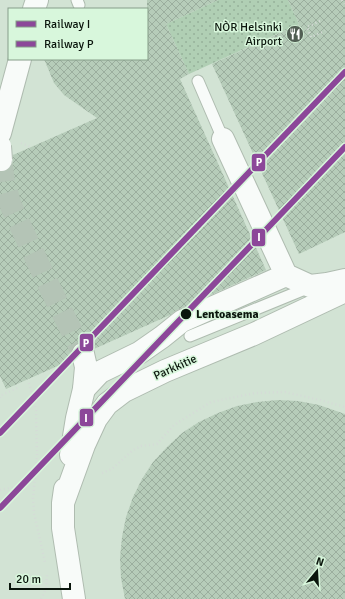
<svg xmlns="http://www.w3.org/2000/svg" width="345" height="599" font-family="Signika,sans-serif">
<defs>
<pattern id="grass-dots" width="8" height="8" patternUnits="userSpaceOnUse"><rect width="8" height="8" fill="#b0cfb4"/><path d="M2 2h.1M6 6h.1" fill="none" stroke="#96b19a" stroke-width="1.8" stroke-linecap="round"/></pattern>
<pattern id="building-cross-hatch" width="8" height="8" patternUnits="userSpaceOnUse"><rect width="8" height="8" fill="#b6ccb9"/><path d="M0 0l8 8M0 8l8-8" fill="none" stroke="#9bae9e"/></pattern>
</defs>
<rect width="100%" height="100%" fill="#d2e3d4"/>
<path fill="url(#grass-dots)" d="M218 0H288L299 24 189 74 166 24Z"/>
<path fill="url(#building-cross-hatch)" d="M147 0H218L166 24 189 74 180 79 266 270 177 310 170 315 94 349 92 345 87 342H80L75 345 71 350V360L6 389 0 376V172L8 171 12 166 13 160V155L97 118 64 95 54 83 44 59H147Z
M288 0H345V232L299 254 212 64 299 24Z
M278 400 298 401 319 405 345 414V599H125L121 578 120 558 122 537 126 517 133 497 142 479 153 462 167 447 182 433 199 422 218 413 237 406 257 402Z"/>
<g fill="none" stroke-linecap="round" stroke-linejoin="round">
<path stroke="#b4c4b6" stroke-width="22" stroke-dasharray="22 11" stroke-linecap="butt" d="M1 160 4 182 11 206 48 284 83 354"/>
<defs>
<path id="lane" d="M77 0 79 5
M198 81 223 139
M190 336 310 287"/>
<path id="street" d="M223 139 286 275 310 286 327 284 345 280
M84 389 100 372 139 353 162 337 182 321 286 275"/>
<path id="secondary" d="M34 9 37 0
M0 133 20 59
M71 455 77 418 84 389 86 367 83 354
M65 489 63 503V528L74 599
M63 503 84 445 96 419 107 404 124 391 165 371 254 334 345 291"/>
</defs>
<use href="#lane" stroke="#afbcb0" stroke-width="13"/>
<use href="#street" stroke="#afbcb0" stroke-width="24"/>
<use href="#secondary" stroke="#afbcb0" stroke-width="24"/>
<path stroke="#d5dbd7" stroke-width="2.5" stroke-dasharray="1 3" stroke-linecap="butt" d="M342 0 344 4
M320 21 307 27 311 37 325 31
M21 143 31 147
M29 383 36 410 37 456 33 498 34 513 45 562
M0 398V396L19 387
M102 473 112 469 133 450 141 446 157 444 174 425 211 402 255 393 285 392 320 400 345 407
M0 490 19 486
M41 599 46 589 47 575"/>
<use href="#lane" stroke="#f8fbf9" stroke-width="11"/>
<use href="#street" stroke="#f8fbf9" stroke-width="22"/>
<use href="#secondary" stroke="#f8fbf9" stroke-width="22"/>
<defs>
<path id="secondary-bridge" d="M0 146 1 160"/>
</defs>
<use href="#secondary-bridge" stroke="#afbcb0" stroke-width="24" stroke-linecap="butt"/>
<use href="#secondary-bridge" stroke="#f8fbf9" stroke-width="22"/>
<defs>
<path id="rail-1" d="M0 508 345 147"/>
<path id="rail-2" d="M0 433 345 72"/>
</defs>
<use href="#rail-1" stroke="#d8f7dc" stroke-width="9"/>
<use href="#rail-2" stroke="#d8f7dc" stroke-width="9"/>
<use href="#rail-1" stroke="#8c4799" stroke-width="6"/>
<use href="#rail-2" stroke="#8c4799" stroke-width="6"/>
</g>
<defs>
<symbol id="restaurant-disc" viewBox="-11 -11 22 22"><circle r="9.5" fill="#515e53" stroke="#d8f7dc"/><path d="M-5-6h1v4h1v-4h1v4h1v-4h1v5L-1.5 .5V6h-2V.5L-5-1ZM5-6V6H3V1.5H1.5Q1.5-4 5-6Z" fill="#fff"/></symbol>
</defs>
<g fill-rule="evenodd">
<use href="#restaurant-disc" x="285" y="24" width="20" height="20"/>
</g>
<circle fill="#0b160d" stroke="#d8f7dc" stroke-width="1.5" cx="186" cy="314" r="6"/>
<g text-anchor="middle" stroke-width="3" stroke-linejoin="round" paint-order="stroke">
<g font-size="12" fill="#0b160d" stroke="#d8f7dc" text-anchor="end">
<text x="282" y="31">NÒR Helsinki<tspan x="282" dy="14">Airport</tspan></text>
</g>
<g font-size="12" font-weight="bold" fill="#0b160d" stroke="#d8f7dc" text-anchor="start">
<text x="196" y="318">Lentoasema</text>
</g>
<g font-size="12" fill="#0b160d" stroke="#d8f7dc">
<text transform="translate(175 367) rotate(-24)" y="4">Parkkitie</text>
</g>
</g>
<g stroke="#d8f7dc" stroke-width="1.5">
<rect x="251" y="153" width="15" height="19" rx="4" fill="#8c4799"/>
<rect x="251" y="228" width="15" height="19" rx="4" fill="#8c4799"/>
<rect x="79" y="333" width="15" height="19" rx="4" fill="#8c4799"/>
<rect x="79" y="408" width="15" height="19" rx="4" fill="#8c4799"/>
</g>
<g font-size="11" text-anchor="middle" font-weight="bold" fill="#fff">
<text x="259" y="166">P</text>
<text x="259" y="241">I</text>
<text x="86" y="347">P</text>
<text x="86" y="422">I</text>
</g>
<rect x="8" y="8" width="140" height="52" fill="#d8f7dc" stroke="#869d89"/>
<rect x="16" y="21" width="20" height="6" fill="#8c4799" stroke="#869d89"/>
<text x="44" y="28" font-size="12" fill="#0b160d">Railway I</text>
<rect x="16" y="41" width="20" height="6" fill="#8c4799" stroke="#869d89"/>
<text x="44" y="48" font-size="12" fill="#0b160d">Railway P</text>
<g transform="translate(317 571) rotate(18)" stroke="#d8f7dc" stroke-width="3" paint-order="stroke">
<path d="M0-3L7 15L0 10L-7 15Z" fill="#0b160d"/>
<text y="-6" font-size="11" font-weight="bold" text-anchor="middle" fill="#0b160d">N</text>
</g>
<path d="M10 583v6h60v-6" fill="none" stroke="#0b160d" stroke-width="2"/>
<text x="16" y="583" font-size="12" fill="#0b160d" stroke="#d8f7dc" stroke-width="3" paint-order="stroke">20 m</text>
</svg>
